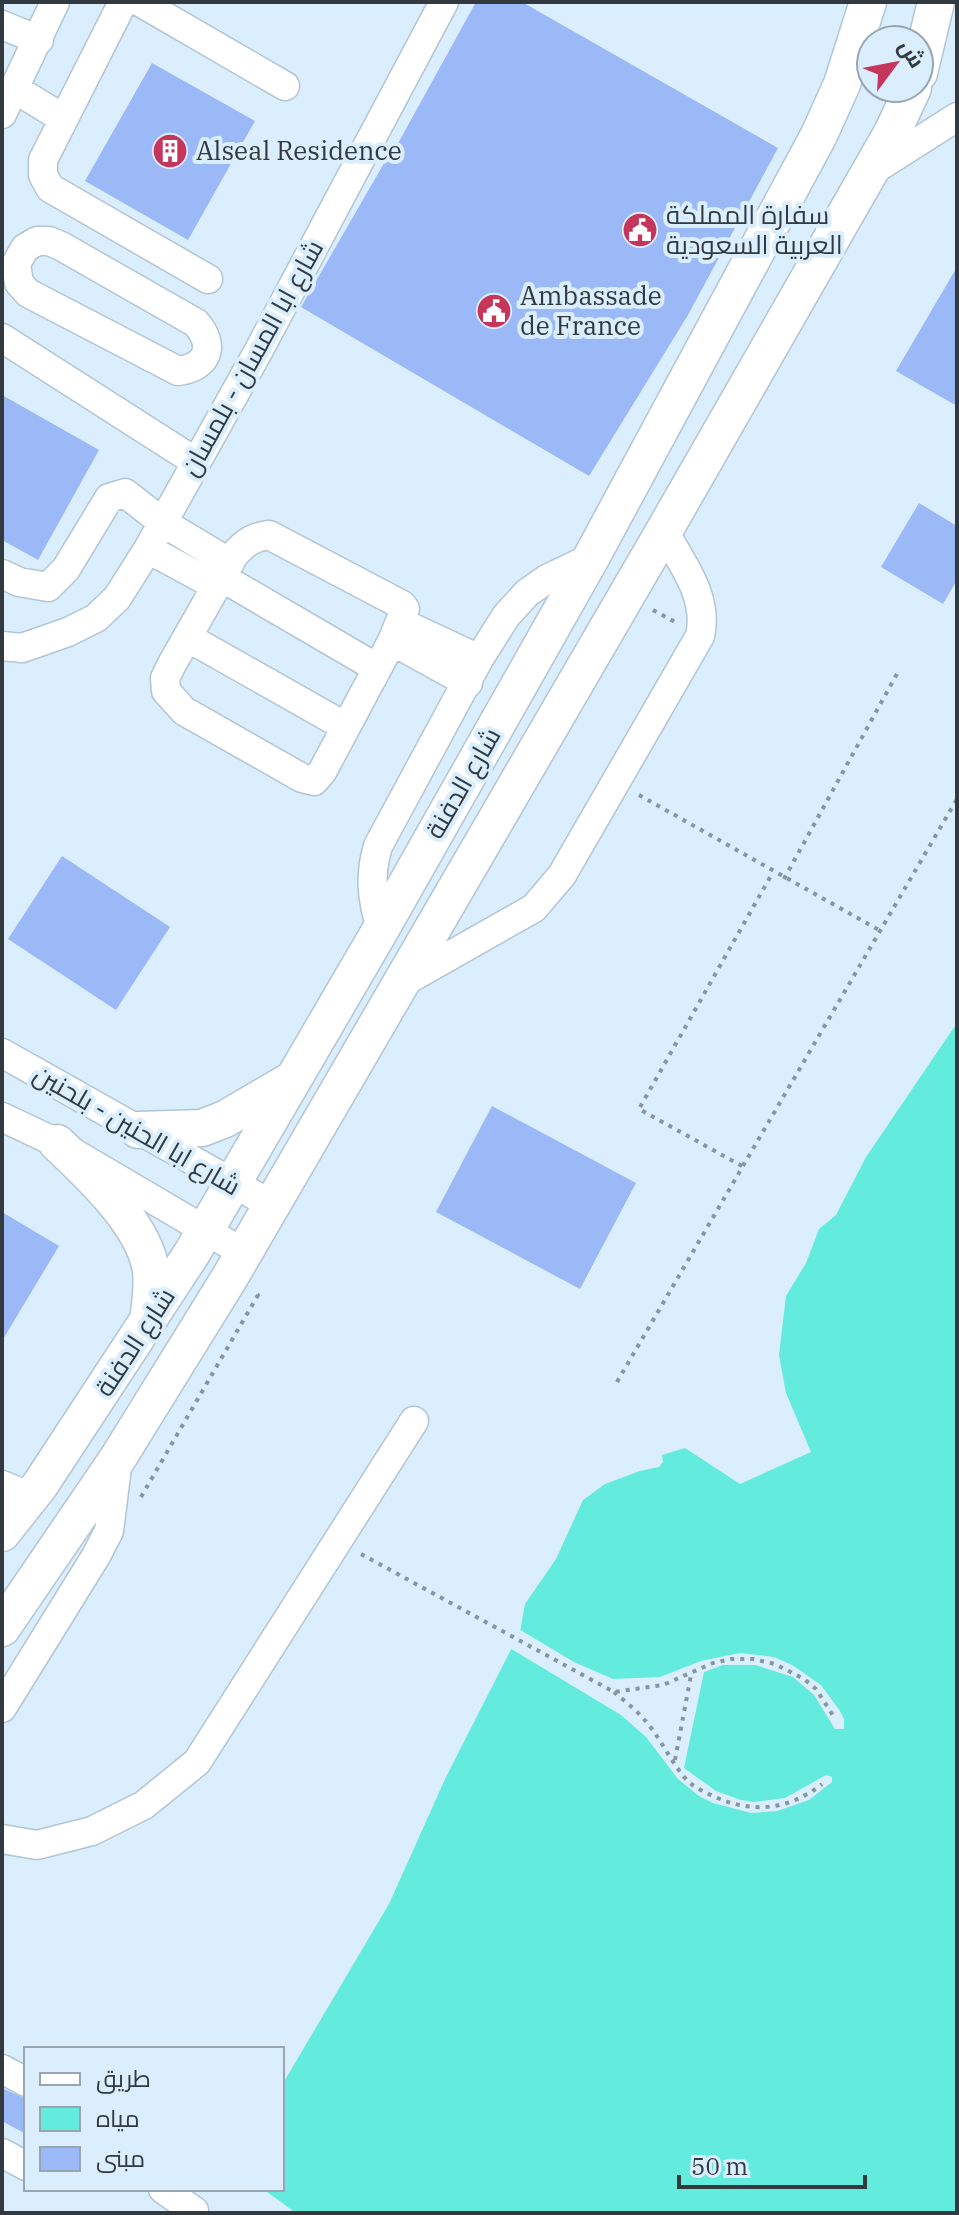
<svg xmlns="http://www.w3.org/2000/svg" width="959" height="2215" font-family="'IBM Plex Serif',Cairo,serif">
<rect width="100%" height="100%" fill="#daeefd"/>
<path fill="#63ebde" d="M957 1023V2213H296L263 2189H282V2085L389 1904 446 1777 520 1632 525 1604 556 1559 583 1500 605 1484 640 1471 659 1467 663 1462 662 1455 685 1448 740 1484 811 1452 786 1393 779 1355 786 1296 806 1263 819 1229 836 1215 866 1157Z"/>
<path fill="#daeefd" d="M517 1628 574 1662 613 1679 660 1677 701 1661 740 1653 774 1657 792 1665 821 1685 840 1711 844 1719V1729H835L814 1695 793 1677 755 1665H723L704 1672 684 1768 716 1791 741 1800 755 1802 785 1798 826 1775 832 1777V1782L809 1800 777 1811 751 1813 713 1803 699 1796 678 1779 646 1737 621 1715 508 1647Z"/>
<path fill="#9bb8f7" d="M476 2H522L778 148 688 315 589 476 301 307 394 146 396 147Z
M152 63 255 121 188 240 85 181Z
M957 267V406L896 371Z
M2 395 99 450 38 560 2 540Z
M919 503 957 526V580L943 604 881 567Z
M62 856 170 927 116 1010 8 939Z
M492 1106 636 1183 580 1289 436 1212Z
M2 1212 59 1246 2 1341Z
M2 2088 26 2099V2134L2 2121Z"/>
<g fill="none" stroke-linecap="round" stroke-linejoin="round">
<defs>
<path id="minor" d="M123 2 43 160V175L50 188 208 279
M140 2 285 86
M2 25 39 40
M15 89 64 119
M2 114 55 2
M872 171 957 117
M37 241H49L61 246 196 323C216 346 208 367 178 371L28 293 19 283 16 264 25 248Z
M2 338 196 462
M269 535 402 605 405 609 392 641 322 772 314 781 302 778 184 711 166 691 165 678 172 664 234 555C246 542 253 537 269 535Z
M148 549 216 586
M2 574 19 582 48 587 66 569 109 498 125 493 162 522 230 563
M221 577 377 668
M400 622 479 659
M187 637 346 727
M392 641 468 683
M2 646 22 648 68 632 96 618 117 598 148 549 259 350 444 2
M381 929C372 899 369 876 378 846L479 659 506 616 527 593 547 579 591 558
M400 984 534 908 562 875 700 636C709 597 682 564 664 531
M2 1053 272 1205
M2 1117 57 1143 244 1253
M2 1485 31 1497
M2 1708 96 1556 109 1531 118 1459
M2 1839 37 1845 92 1831 144 1805 197 1762 414 1421
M2 2069 26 2082
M2 2153 26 2166
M163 2189 194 2211"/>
<path id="major" d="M919 73 936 2
M138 1130 202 1128 225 1119 290 1081
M57 1143C89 1173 145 1225 151 1271 153 1287 150 1305 148 1321
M2 1533 40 1485 192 1253 381 929 591 558 819 135 842 84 868 2
M2 1628 118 1458 230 1277 664 531 892 133 913 88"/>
</defs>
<use href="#minor" stroke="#b1c5d3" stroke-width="31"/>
<use href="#major" stroke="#b1c5d3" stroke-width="39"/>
<path stroke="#87959f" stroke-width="4" stroke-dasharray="4 6" stroke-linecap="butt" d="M653 610 677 623
M639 795 879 930
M784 879 898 672
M742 1166 639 1109 773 872
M617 1382 957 799
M141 1497 258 1295 255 1294
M361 1554 614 1692 663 1685 713 1663 731 1659H753L775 1664 804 1679 816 1689 834 1717
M614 1692C623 1700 634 1708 642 1717 659 1735 669 1759 685 1778 692 1786 702 1791 711 1795 750 1814 788 1811 822 1784
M675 1760 691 1675"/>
<use href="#minor" stroke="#fff" stroke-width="28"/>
<use href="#major" stroke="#fff" stroke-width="36"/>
</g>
<defs>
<symbol id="building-disc" viewBox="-11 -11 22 22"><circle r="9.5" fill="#c6365a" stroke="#daeefd"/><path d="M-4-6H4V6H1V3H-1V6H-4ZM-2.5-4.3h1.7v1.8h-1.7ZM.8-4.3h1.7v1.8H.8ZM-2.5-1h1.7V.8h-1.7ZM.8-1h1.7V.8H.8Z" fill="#fff"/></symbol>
<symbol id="civic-disc" viewBox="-11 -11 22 22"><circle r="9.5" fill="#c6365a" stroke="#daeefd"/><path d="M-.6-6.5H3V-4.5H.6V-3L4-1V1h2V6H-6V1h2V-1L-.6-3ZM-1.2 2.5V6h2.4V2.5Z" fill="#fff"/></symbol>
</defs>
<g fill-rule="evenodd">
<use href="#building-disc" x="150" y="131" width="40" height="40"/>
<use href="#civic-disc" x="620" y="210" width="40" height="40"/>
<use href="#civic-disc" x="474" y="291" width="40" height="40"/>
</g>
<g text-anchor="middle" stroke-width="8" stroke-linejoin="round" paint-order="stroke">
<g font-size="26" fill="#323a40" stroke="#daeefd" text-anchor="start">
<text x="196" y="160">Alseal Residence</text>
<text x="666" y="224">سفارة المملكة<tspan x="666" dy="30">العربية السعودية</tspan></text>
<text x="520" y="305">Ambassade<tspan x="520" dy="30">de France</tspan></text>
</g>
<g font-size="26" fill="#323a40" stroke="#daeefd">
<text transform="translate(252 358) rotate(-61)" y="9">شارع ابا المسان - بلمسان</text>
<text transform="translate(463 783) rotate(-60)" y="9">شارع الدفنة</text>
<text transform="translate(137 1130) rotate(30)" y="9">شارع ابا الحنين - بلحنين</text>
<text transform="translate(135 1342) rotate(-57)" y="9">شارع الدفنة</text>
</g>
</g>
<rect width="959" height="2215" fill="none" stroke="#323a40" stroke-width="8"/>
<rect x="24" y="2047" width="260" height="144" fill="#daeefd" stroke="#97a6b1" stroke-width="2"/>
<rect x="40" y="2073" width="40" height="12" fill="#ffffff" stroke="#97a6b1" stroke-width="2"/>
<text x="96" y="2087" font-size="24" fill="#323a40">طريق</text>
<rect x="40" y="2107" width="40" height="24" fill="#63ebde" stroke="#97a6b1" stroke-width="2"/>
<text x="96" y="2127" font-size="24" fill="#323a40">مياه</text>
<rect x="40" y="2147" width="40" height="24" fill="#9bb8f7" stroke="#97a6b1" stroke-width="2"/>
<text x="96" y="2167" font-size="24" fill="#323a40">مبنى</text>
<g transform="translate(895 64) rotate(58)"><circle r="38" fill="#daeefd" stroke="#97a6b1" stroke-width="2"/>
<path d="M0-6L14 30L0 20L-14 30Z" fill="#c6365a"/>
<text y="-12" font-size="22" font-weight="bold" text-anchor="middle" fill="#323a40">ش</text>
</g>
<path d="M679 2175v12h186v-12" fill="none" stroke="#323a40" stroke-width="4"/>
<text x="691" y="2175" font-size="24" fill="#323a40" stroke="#daeefd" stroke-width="6" paint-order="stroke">50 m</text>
</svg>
